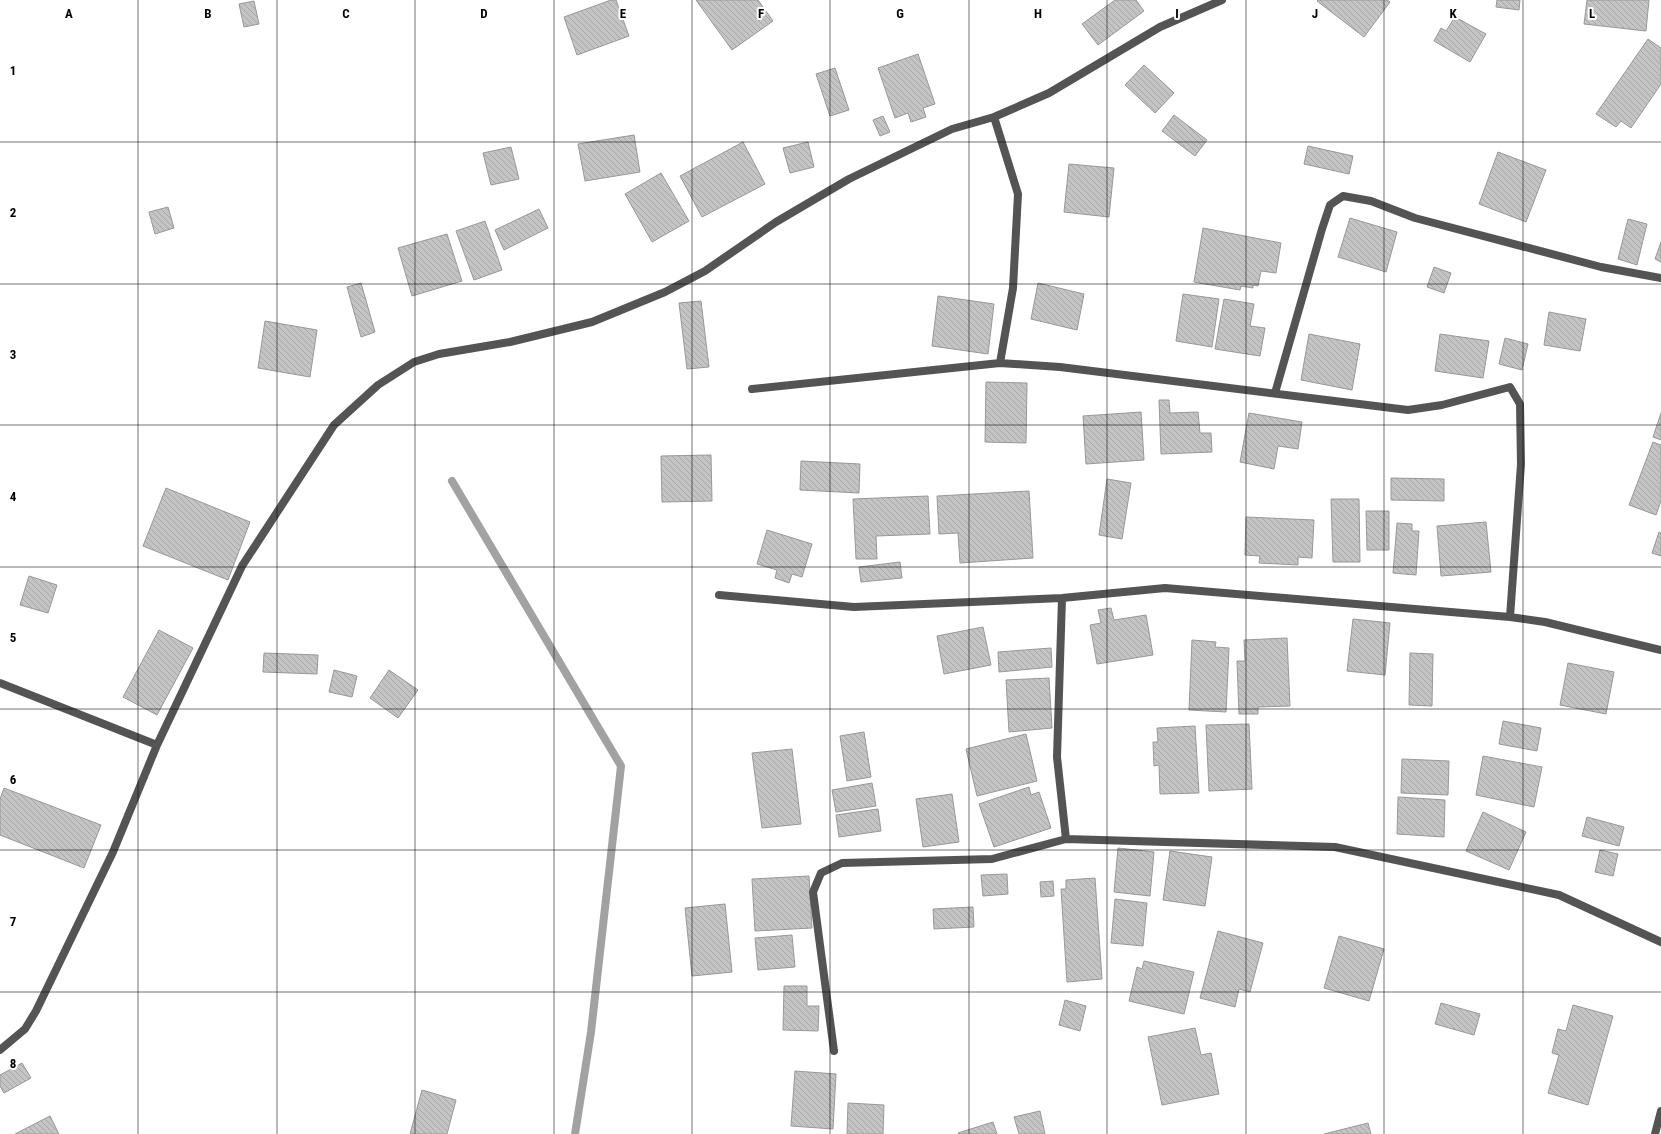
<svg xmlns="http://www.w3.org/2000/svg" width="1661" height="1134" font-family="'Roboto Condensed',sans-serif">
<defs>
<pattern id="building-back-hatch" width="6" height="6" patternUnits="userSpaceOnUse"><rect width="6" height="6" fill="#c4c4c4"/><path d="M-1 5l2 2M0 0l6 6M5-1l2 2" fill="none" stroke="#a7a7a7"/></pattern>
</defs>
<rect width="100%" height="100%" fill="#fff"/>
<g fill="none" stroke-linecap="round" stroke-linejoin="round">
<path stroke="#a2a2a2" stroke-width="8" d="M452 481 621 766 591 1032 575 1134"/>
</g>
<path fill="url(#building-back-hatch)" stroke="#989898" d="M611 0H616L629 36 577 55 564 17Z
M696 0H758L773 21 732 50Z
M1115 0H1136L1144 11 1098 45 1082 24Z
M1318 0H1387L1390 2 1364 37 1317 1Z
M1497 0H1520L1519 10 1496 7Z
M1587 0H1649L1646 31 1584 24Z
M254 1 259 24 244 27 239 4Z
M1455 17 1486 34 1470 62 1434 41 1441 28 1446 31Z
M1648 39 1661 48V84L1631 128 1621 121 1616 127 1596 114Z
M918 54 935 104 923 108 926 117 911 122 908 113 895 118 878 68Z
M1144 65 1174 93 1155 113 1125 85Z
M835 68 849 110 830 116 816 74Z
M1174 115 1207 140 1195 156 1162 131Z
M883 116 890 132 880 136 873 120Z
M634 135 640 172 585 181 578 144Z
M743 142 765 184 702 217 680 176Z
M808 142 814 167 790 173 783 148Z
M1308 146 1353 156 1349 174 1304 164Z
M511 147 519 179 491 185 483 153Z
M1498 152 1546 170 1526 222 1479 204Z
M1069 164 1114 168 1109 217 1064 212Z
M661 173 689 221 652 242 625 194Z
M168 207 174 228 155 234 149 212Z
M539 209 548 228 504 250 495 230Z
M1350 218 1397 232 1386 272 1338 257Z
M1628 219 1647 224 1637 265 1618 259Z
M485 221 502 270 474 280 456 231Z
M1203 228 1281 243 1276 273 1261 271 1258 286 1253 285V288L1241 286 1240 290 1194 282Z
M447 234 462 281 412 296 398 248Z
M1661 242V262L1655 259Z
M1434 267 1451 273 1444 293 1427 287Z
M361 283 375 332 361 337 347 287Z
M1038 283 1084 294 1077 330 1031 319Z
M1183 294 1219 299 1212 347 1176 341Z
M938 296 994 304 988 354 932 346Z
M1224 299 1254 304 1250 326 1265 328 1260 356 1215 349Z
M701 301 709 367 687 369 679 303Z
M1549 312 1586 319 1580 351 1544 345Z
M265 321 317 330 310 377 258 368Z
M1309 334 1360 344 1352 390 1301 380Z
M1440 334 1489 341 1483 378 1435 371Z
M1505 338 1528 344 1522 370 1499 364Z
M986 382 1027 383 1026 443 985 442Z
M1159 400H1169L1170 413 1198 412 1200 433H1211L1212 452 1161 454Z
M1141 412 1144 460 1086 464 1083 416Z
M1249 413 1302 422 1298 449 1278 446 1274 469 1240 462Z
M1661 413V440L1653 437Z
M1653 442 1661 445V501L1656 515 1629 505Z
M711 455 712 501 662 502 661 456Z
M801 461 860 464 859 493 800 490Z
M1391 478 1444 479V501L1391 500Z
M1107 479 1131 483 1122 539 1099 535Z
M166 488 250 522 228 580 143 546Z
M1029 491 1033 558 960 563 958 533 939 534 937 496Z
M928 496 930 534 876 536 877 559H856L853 499Z
M1331 499H1359L1360 562H1333Z
M1366 511H1389V550H1367Z
M1246 517 1314 520 1312 558 1298 557V565L1259 563 1260 556 1245 555Z
M1486 522 1491 572 1441 576 1437 526Z
M1397 523 1412 524V531H1419L1416 575 1393 573Z
M767 530 812 544 802 577 792 574 789 583 775 578 777 570 757 564Z
M1659 532 1661 533V556L1652 553Z
M900 562 902 578 861 582 859 567Z
M29 576 57 585 48 613 20 605Z
M1111 608 1114 620 1146 615 1153 655 1097 664 1090 625 1101 623 1098 610Z
M1353 619 1390 623 1385 675 1347 671Z
M983 627 991 665 944 674 937 636Z
M159 630 193 648 157 715 123 697Z
M1287 638 1290 706 1258 707V714H1239L1237 661H1245L1244 640Z
M1192 640 1216 642 1215 647 1229 648 1226 712 1189 710Z
M1051 648 1052 667 999 672 998 652Z
M264 653 318 655 317 674 263 672Z
M1410 653 1433 654 1432 706 1409 705Z
M1568 663 1614 672 1606 714 1560 705Z
M334 670 357 676 352 697 329 692Z
M389 670 418 690 398 718 370 698Z
M1049 678 1052 728 1009 732 1006 680Z
M1503 721 1541 728 1537 751 1499 744Z
M1249 724 1252 789 1209 791 1206 725Z
M1195 726 1199 793 1160 794 1159 765 1154 766 1153 742H1158L1157 728Z
M864 732 871 777 847 781 840 736Z
M1026 734 1037 781 977 796 966 749Z
M792 749 801 824 762 828 752 753Z
M1483 756 1542 767 1534 807 1476 795Z
M1402 759 1449 761 1448 795 1401 793Z
M872 783 876 806 836 812 832 790Z
M1029 787 1031 795 1039 792 1051 828 994 847 979 804Z
M4 788 101 825 84 868 0 835V799Z
M952 794 959 842 923 847 916 799Z
M1398 797 1445 800 1444 837 1397 834Z
M878 809 881 831 839 837 836 815Z
M1483 812 1526 832 1509 870 1466 851Z
M1587 817 1624 827 1619 846 1582 836Z
M1118 848 1154 852 1150 896 1114 892Z
M1600 850 1618 854 1613 876 1595 872Z
M1170 851 1212 857 1205 906 1163 900Z
M1007 874 1008 894 983 896 981 875Z
M809 876 812 928 755 931 752 879Z
M1095 878 1102 979 1067 982 1061 889H1066V880Z
M1053 881 1054 896 1041 897 1040 882Z
M1115 899 1147 903 1143 946 1111 943Z
M725 904 732 972 692 976 685 908Z
M973 907 974 927 934 929 933 909Z
M1218 931 1263 943 1250 992 1239 989 1235 1007 1200 998Z
M792 935 795 967 758 970 755 938Z
M1339 936 1384 949 1369 1001 1324 988Z
M1144 961 1194 972 1184 1014 1129 1001 1137 967 1142 969Z
M784 986H807V1006H819L818 1031 783 1030Z
M1065 1000 1086 1006 1080 1031 1059 1025Z
M1441 1003 1480 1014 1474 1035 1435 1024Z
M1573 1005 1613 1016 1588 1105 1548 1093 1559 1055 1552 1053 1558 1029 1566 1031Z
M1195 1028 1201 1055 1211 1053 1219 1094 1162 1105 1148 1037Z
M22 1063 31 1078 4 1093 0 1086V1075Z
M795 1071 836 1074 833 1129 791 1126Z
M422 1090 456 1100 447 1134H410Z
M848 1103 884 1105 883 1134H847Z
M1040 1111 1045 1134H1019L1014 1117Z
M50 1116 59 1134H15Z
M993 1122 997 1134H959L958 1133Z
M1368 1123 1371 1134H1324Z"/>
<g fill="none" stroke-linecap="round" stroke-linejoin="round">
<path stroke="#545454" stroke-width="8" d="M994 117 1018 194 1013 288 1000 363
M752 389 1000 363 1060 367 1408 410 1442 405 1510 387 1520 404 1521 464 1510 617
M1275 393 1322 229 1330 205 1343 196 1371 201 1415 218 1601 267 1661 278
M719 595 854 607 1062 598 1165 588 1510 617 1545 622 1661 650
M1062 598 1057 757 1066 839
M0 683 157 745
M0 1050 25 1029 36 1011 113 852 157 745 242 566 334 425 378 385 414 362 439 354 510 342 592 322 665 292 705 271 776 222 849 179 952 129 994 117 1049 93 1160 27 1222 0
M834 1051 813 892 821 873 842 863 992 859 1066 839 1335 847 1559 895 1661 942
M1655 1134 1661 1111"/>
</g>
<path fill="none" stroke="#000" stroke-width="1" stroke-opacity="0.55" d="M138 0V1134M277 0V1134M415 0V1134M554 0V1134M692 0V1134M830 0V1134M969 0V1134M1107 0V1134M1246 0V1134M1384 0V1134M1523 0V1134M0 142H1661M0 284H1661M0 425H1661M0 567H1661M0 709H1661M0 850H1661M0 992H1661"/>
<g font-size="13" text-anchor="middle" font-weight="bold" fill="#000" stroke="#fff" stroke-width="4" stroke-linejoin="round" paint-order="stroke">
<text x="69" y="18">A</text>
<text x="208" y="18">B</text>
<text x="346" y="18">C</text>
<text x="484" y="18">D</text>
<text x="623" y="18">E</text>
<text x="761" y="18">F</text>
<text x="900" y="18">G</text>
<text x="1038" y="18">H</text>
<text x="1177" y="18">I</text>
<text x="1315" y="18">J</text>
<text x="1453" y="18">K</text>
<text x="1592" y="18">L</text>
<text x="13" y="75">1</text>
<text x="13" y="217">2</text>
<text x="13" y="359">3</text>
<text x="13" y="501">4</text>
<text x="13" y="642">5</text>
<text x="13" y="784">6</text>
<text x="13" y="926">7</text>
<text x="13" y="1068">8</text>
</g>
</svg>
